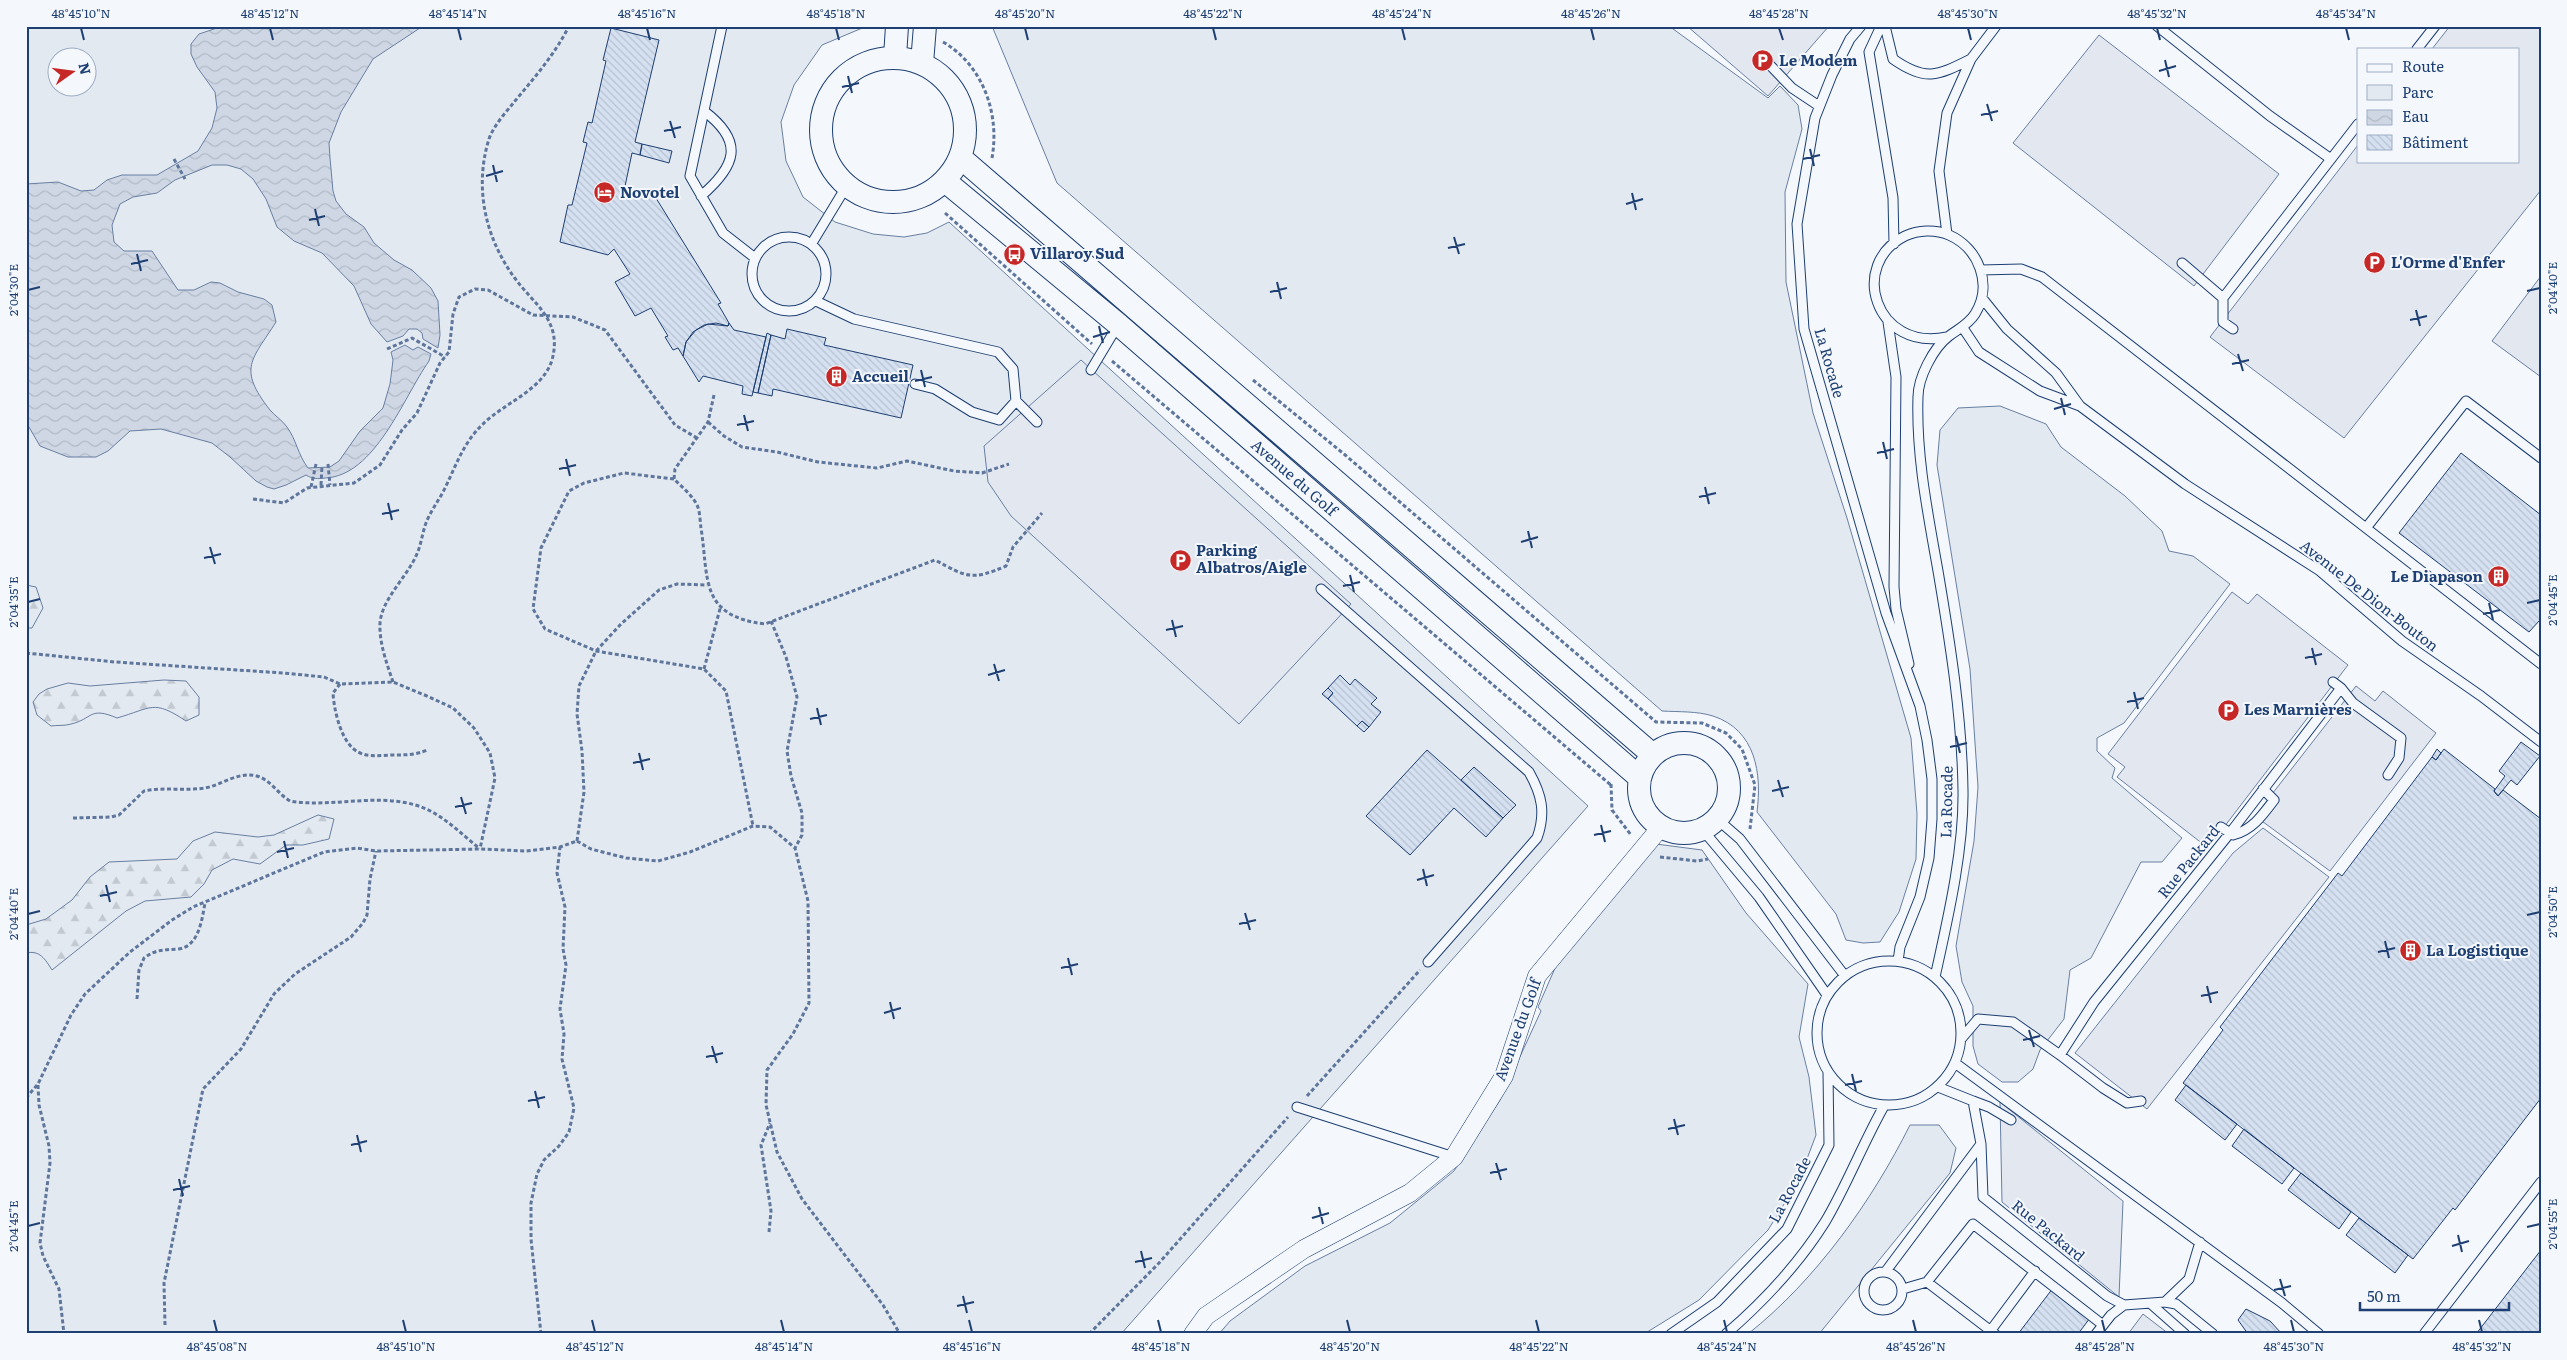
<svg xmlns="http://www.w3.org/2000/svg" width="2567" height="1360" font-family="Literata,serif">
<defs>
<pattern id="forest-firs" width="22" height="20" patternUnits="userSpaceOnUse" patternTransform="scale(1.25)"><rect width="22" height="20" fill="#e3e9f0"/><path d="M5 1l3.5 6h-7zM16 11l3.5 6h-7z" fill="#c2c9d1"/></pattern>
<pattern id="water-waves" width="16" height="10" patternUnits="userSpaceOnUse" patternTransform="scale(1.25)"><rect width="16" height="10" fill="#cfd7e4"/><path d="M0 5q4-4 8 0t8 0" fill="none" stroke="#b1bac7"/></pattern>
<pattern id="building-back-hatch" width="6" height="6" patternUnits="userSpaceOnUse" patternTransform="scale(1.25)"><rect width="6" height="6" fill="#d5e0f0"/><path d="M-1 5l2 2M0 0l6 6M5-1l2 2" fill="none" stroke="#b6c1d1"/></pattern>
</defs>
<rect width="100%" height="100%" fill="#f4f7fb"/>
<path fill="#e3e9f0" stroke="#687fa3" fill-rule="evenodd" d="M26 26H867L822 45 794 85 781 122 786 161 803 197 835 222 873 234 904 237 927 233 949 222 1588 806 1121 1334H26ZM58 58H88V88H58Z
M992 26H1669L1768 98 1780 86 1798 105 1802 129 1785 192 1786 282 1813 413 1847 518 1911 738 1917 814 1916 859 1899 912 1880 942 1863 943 1846 940 1836 914 1757 812C1762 774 1756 730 1713 716 1697 711 1679 712 1662 711L1057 183Z
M2000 406 2046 424 2061 447 2125 496 2162 531 2169 551 2193 556 2230 584 2124 723 2097 738V751L2115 768 2112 778 2182 838 2162 862H2141L2091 958 2070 970 2064 1019 2040 1050 2033 1069 2018 1082H2002L1978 1064 1973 1046V1006L1962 982 1956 946 1974 841 1978 787 1970 669 1937 465 1940 430 1958 408Z
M1656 844 1702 850 1746 913 1808 984 1799 1037 1809 1077 1816 1135 1799 1180 1768 1230 1699 1300 1644 1334H1219L1230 1321 1305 1266 1390 1223 1454 1171 1500 1100 1541 1011 1538 1007 1559 959Z
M1910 1125H1939L1956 1148 1950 1173 1819 1334H1748C1816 1280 1872 1201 1910 1125Z"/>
<path fill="url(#forest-firs)" stroke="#687fa3" d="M26 585 36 587 43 608 32 628H26Z
M164 680 186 681 199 697V715L186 721C153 699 152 708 117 718 89 706 93 719 71 724 65 726 57 725 51 726L37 715 33 702 39 694 47 689 68 683 90 686Z
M318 815 334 819 329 839 303 845H286L260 864 233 859 212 870 204 884 191 897 145 901 126 911 52 970C45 959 40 950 26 953V925L46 919 72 900 90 877 109 862 177 859 193 841 215 832 258 837 274 835Z"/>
<path fill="#e3e8f0" stroke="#687fa3" d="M1687 26H1829L1768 96Z
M2450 26H2541V190L2344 438 2210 337 2358 145V161H2518V49H2432Z
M2099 35 2279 174 2194 286 2013 143Z
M2541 276V377L2492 341Z
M1081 360 1351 604 1239 724 1011 516 988 482 984 446Z
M2232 592 2248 604 2257 594 2348 665 2208 848 2117 777 2125 767 2108 754Z
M2356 686 2375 701 2383 691 2436 733 2330 871 2255 816Z
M2263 828 2329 877 2147 1109 2075 1053 2233 853Z
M2000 1102 2123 1201 2119 1297 2002 1202Z
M2143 1314 2169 1334H2128Z"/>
<path fill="url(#water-waves)" stroke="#687fa3" d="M223 26H423L373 59 341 112 329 143 330 158 333 191 336 201 346 214 364 227 374 243 394 260 412 270 431 288 438 301 440 335 438 348 423 339 422 333 417 329H409L403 336 387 342 371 324 354 286 322 253 294 241 277 227 266 199 253 179 241 169 227 165H212L175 180 157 193 133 197 120 204 112 225 114 242 124 251H152L178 290H194L211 282 220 283 238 292 264 299 272 305 276 322C252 360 237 368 270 410 275 416 282 420 287 427 296 439 298 455 308 468L330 467 339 461 360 431 383 408 390 384 393 360 391 352 405 345 413 350 418 347 431 354 429 361C403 398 375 476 325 478 318 479 312 479 306 475L286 485 274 489 267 487 256 481 230 457 212 443 161 429 130 431 108 451 96 457H68L40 446 26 422V184L58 182 81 191 94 190 107 180 122 175H157L198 151 212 128 217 108 215 92 197 67 191 54V44L199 34Z"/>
<path fill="url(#building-back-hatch)" stroke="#1d3f73" d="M611 28 659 40 635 142 642 144 640 155 632 153 624 191 643 195 651 190 721 303 718 304 729 323 728 326 708 324 696 330 686 342 683 356 678 348 673 350 665 337 668 336 651 308 635 316 615 282 630 274 614 249 608 255 560 242 568 205H572L587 143 583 142 588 122 592 123 606 61 603 60Z
M642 144 672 151 669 163 640 155Z
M716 323 728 326 729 323 734 330 766 337 752 396 742 394 743 386 703 376 699 382 683 356 686 342 693 332 704 325Z
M787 329 826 338 824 345 913 365 901 418 773 389 772 396 758 393 771 335 785 339Z
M767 333 771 335 758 393 753 392Z
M2461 453 2541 515V623L2539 621 2529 632 2399 533Z
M1340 675 1350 685 1355 679 1377 698 1371 704 1381 712 1369 727 1362 721 1357 726 1328 699 1333 693 1328 688Z
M1328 688 1333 693 1328 699 1322 694Z
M1362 721 1369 727 1364 732 1357 726Z
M2521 742 2540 756 2517 785 2511 780 2498 796 2494 791 2505 776 2499 771Z
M2437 749 2441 753 2436 760 2432 757Z
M2444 749 2495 789 2494 791 2498 796 2503 790 2541 819V1098L2455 1210 2453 1208 2413 1259 2183 1083 2223 1030 2220 1027 2338 873 2342 876 2432 757 2436 760Z
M1427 750 1503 818 1486 837 1454 808 1410 855 1366 816Z
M1474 767 1516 805 1503 818 1461 780Z
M2186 1085 2237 1124 2225 1140 2175 1100Z
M2244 1129 2294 1168 2282 1184 2232 1146Z
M2301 1173 2351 1212 2339 1229 2288 1190Z
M2359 1218 2408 1255 2395 1273 2346 1235Z
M2541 1250V1334H2476Z
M2053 1288 2090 1318 2078 1334H2018Z
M2246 1309 2270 1321 2282 1334H2248L2238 1320Z"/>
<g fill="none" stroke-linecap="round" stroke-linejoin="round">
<defs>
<path id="service" d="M722 26 690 176 723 233 755 258
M1861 26 1850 39 1832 75 1815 118 1797 224 1804 329 1886 613 1920 706 1927 740 1932 779V819L1929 858 1920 897 1900 947 1898 961
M1881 26 1869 52 1893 198 1894 244
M1885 26 1893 59C1926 82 1937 76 1971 59
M2157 26 2270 116 2331 159 2223 298 2182 263
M2417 49 2435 26
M1767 62 1792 88 1819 106
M2331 159 2358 124
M701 196C736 166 745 142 704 111
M1947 234 1939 171 1947 113 1971 59 1996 26
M752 274a37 37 0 1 1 74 0a37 37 0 1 1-74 0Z
M812 243 846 187
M1981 270 2021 269 2042 277 2366 528
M1982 298 2007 329 2056 373 2080 406
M2223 298V322L2233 329
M816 301 854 319 998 352 1013 369 1016 401 999 420 972 412 935 389 915 384
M1888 322 1896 377 1894 587 1896 609 1909 664
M1963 328 1979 352 2040 391 2080 406 2185 484 2320 571 2402 641 2481 696 2541 742
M1091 370 1118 325
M1016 401 1037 422
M2541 458 2466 401 2366 528 2541 664
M1321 589 1529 772C1542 795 1546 813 1537 838L1428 962
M2333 682 2341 688 2353 703 2401 738 2399 758 2388 775
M1717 819 1740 839 1845 976
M2221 827 2233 835C2252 830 2262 816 2274 800L2263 789
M1702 829 1759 897 1827 995
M1817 1033a72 72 0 1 1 144 0a72 72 0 1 1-144 0Z
M1935 977C1948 918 1964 850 1963 790 1962 717 1950 642 1938 571 1928 514 1916 456 1918 397 1918 378 1933 348 1949 336 1958 329 1968 325 1975 314 1993 285 1979 248 1949 235 1935 229 1918 230 1905 236 1848 264 1875 352 1947 337
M1961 1039 1978 1019 2013 1022 2060 1055 2103 1088 2127 1103 2141 1101
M2060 1055 2094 1002 2230 833 2341 688
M1955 1063 2282 1303 2319 1334
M1938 1087 1973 1101 1981 1144 1983 1197 2107 1296 2124 1305 2165 1302 2176 1304 2213 1334
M1973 1101 1989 1107 2011 1120
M1297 1107 1454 1157
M1886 1271 1981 1144
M1864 1291a19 19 0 1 1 38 0a19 19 0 1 1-38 0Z
M1927 1282 1995 1334
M1903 1289 1927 1282 1973 1224 2103 1325
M2165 1302 2189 1279 2200 1242
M2151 1304 2185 1334
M1991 1330 2035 1271
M1671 1334 1717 1302 1787 1229 1829 1145 1828 1072
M1726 1334C1764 1301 1798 1265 1825 1222 1846 1187 1863 1143 1884 1106
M2096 1334 2111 1315 2124 1305
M2424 1334 2541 1182"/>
<path id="minor" d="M1193 1334 1206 1316 1304 1249 1410 1193 1454 1157 1504 1076 1537 976 1661 827"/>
<path id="tertiary" d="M895 57 897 26
M821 130a72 72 0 1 1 144 0a72 72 0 1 1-144 0Z
M922 63 925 26
M961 158 1653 755
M945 181 1119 325 1640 778
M1639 788a45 45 0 1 1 90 0a45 45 0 1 1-90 0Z"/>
</defs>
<use href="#service" stroke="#1d3f73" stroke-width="11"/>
<use href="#minor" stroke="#1d3f73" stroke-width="19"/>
<use href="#tertiary" stroke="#1d3f73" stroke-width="24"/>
<path stroke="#5e769c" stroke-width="3" stroke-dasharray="4 2.5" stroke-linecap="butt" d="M943 42C983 65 1000 114 992 158
M174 159 185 179
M945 213 1092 344
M387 349 412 338 445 357
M1112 361 1612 786
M1253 380 1344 454 1656 722 1702 723 1726 733 1742 749 1755 785 1750 829
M714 395 708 422 675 469 674 479C682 487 692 495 697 505 700 511 700 521 701 528 709 579 699 616 765 624L935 560C967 577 971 581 1006 566L1013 547 1042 513
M708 422 724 436 742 447 777 452 818 462 877 468 907 461 954 471 982 473 1009 464
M328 464 330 485
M674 479 624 473 584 483 569 491 541 548 533 609 545 629 596 651 704 669 726 691 753 826
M321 485 322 466
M311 487 316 464
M253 499 284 503 307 488 354 483 380 465 402 430 417 413 440 363 449 352 453 314 459 297 475 289 488 290 533 315 573 317 605 330 675 425 697 438
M771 621 786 657 797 697 787 751 791 776 802 813V835L795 848
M26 653 115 662 283 673 324 677 340 684 393 682 427 696 453 708 474 728 490 753 495 778 480 849
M704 669 721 605
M393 682C387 664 379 643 380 623 382 599 406 578 416 556 421 546 422 534 426 523 431 510 440 499 446 486 457 463 464 442 483 424 504 403 543 390 552 360 563 320 533 304 514 277 485 237 474 187 489 139 494 125 506 112 515 101 535 77 555 54 569 26
M340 684 333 693C334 710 341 743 358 752 369 758 381 755 393 755 405 755 416 755 427 750
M1611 784 1612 810 1631 835
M73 818 111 817 119 815 144 791C164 787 185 791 205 788 222 785 238 771 257 776 271 780 278 794 290 801 336 809 391 788 434 813 450 822 465 837 479 848
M577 841 591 849 626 858 658 861 690 852 753 826 770 827 795 848 808 901 809 1003 793 1034 767 1070 766 1105 777 1152 802 1199 883 1305 900 1334
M577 841 584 792 582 751 577 714 579 686 596 651 621 624 659 590 677 584 707 585
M1660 857 1697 861 1708 859
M137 999 139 970 144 958C156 949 165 950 178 949 199 947 202 919 205 903
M38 1085 39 1105 49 1146 50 1163 40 1243 43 1256 59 1289 64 1334
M1307 1096 1420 970
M26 1098 38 1084 71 1015 85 994 130 952 172 920 193 907 324 852 357 848 376 851 480 849 526 851 560 847 577 841
M769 1232 771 1211 761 1145 770 1123
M165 1325 164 1283 203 1089 241 1049 274 994 295 974 351 937 363 923 367 915 370 879 376 851
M541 1334 531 1239V1203L537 1174 544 1160 559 1146 569 1132 574 1108 562 1059 564 1034 560 1009 566 965 563 949 565 907 557 873 560 847
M1089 1334 1159 1263 1288 1117"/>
<use href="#service" stroke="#f4f7fb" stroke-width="9"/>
<use href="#minor" stroke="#f4f7fb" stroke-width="18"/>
<use href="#tertiary" stroke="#f4f7fb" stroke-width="22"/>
</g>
<path fill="none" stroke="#1d3f73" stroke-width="2" d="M81 28 84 40M270 28 273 40M458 28 461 40M647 28 650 40M836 28 839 40M1025 28 1028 40M1213 28 1216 40M1402 28 1405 40M1591 28 1594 40M1779 28 1783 40M1968 28 1971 40M2157 28 2160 40M2346 28 2349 40M2165 60 2169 77M2159 71 2176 66M848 76 852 93M842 87 859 83M1987 104 1992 121M1981 115 1998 111M670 121 675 138M664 131 681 127M1810 149 1814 166M1803 159 1820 155M493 165 497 182M486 176 503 171M1632 193 1636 210M1626 204 1643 199M315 209 319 226M309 220 325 216M1454 237 1459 254M1448 248 1465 244M137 254 141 271M131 264 148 260M1277 282 1281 299M28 290 40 287M2527 291 2540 288M1270 292 1287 288M2416 310 2420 326M2410 320 2427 316M1099 326 1103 343M1093 337 1110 332M2238 354 2243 371M2232 364 2249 360M921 370 925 387M915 381 932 377M2061 398 2065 415M2054 409 2071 404M744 415 748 431M737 425 754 421M1883 442 1887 459M1877 453 1894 449M566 459 570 476M559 469 576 465M1705 487 1709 504M1699 497 1716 493M388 503 392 520M382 514 399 510M1528 531 1532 548M1521 542 1538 537M210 547 215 564M204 558 221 554M1350 575 1354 592M1343 586 1360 582M28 602 40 599M2489 603 2493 620M2527 603 2540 600M2483 614 2500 610M1172 620 1176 637M1166 630 1183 626M2312 648 2316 665M2305 658 2322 654M994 664 999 681M988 675 1005 670M2134 692 2138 709M2127 702 2144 698M817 708 821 725M810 719 827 715M1956 736 1960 753M1950 747 1967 743M639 753 643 770M633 763 650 759M1778 780 1783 797M1772 791 1789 787M461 797 466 814M455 807 472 803M1601 825 1605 842M1594 835 1611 831M284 841 288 858M277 852 294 848M1423 869 1427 886M1417 880 1434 875M106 885 110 902M100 896 117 892M1245 913 1250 930M28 914 40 911M2527 915 2540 912M1239 924 1256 920M2385 941 2389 958M2378 952 2395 948M1068 958 1072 975M1061 968 1078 964M2207 986 2211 1003M2201 996 2218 992M890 1002 894 1019M884 1013 901 1008M2029 1030 2034 1047M2023 1040 2040 1036M712 1046 717 1063M706 1057 723 1053M1852 1074 1856 1091M1845 1085 1862 1081M535 1091 539 1108M528 1101 545 1097M1674 1119 1678 1135M1668 1129 1685 1125M357 1135 361 1152M351 1145 367 1141M1496 1163 1501 1180M1490 1173 1507 1169M179 1179 183 1196M173 1190 190 1186M1319 1207 1323 1224M1312 1218 1329 1213M28 1226 40 1223M2527 1227 2540 1224M2458 1235 2462 1252M2452 1246 2469 1241M1141 1251 1145 1268M1135 1262 1152 1258M2280 1279 2285 1296M2274 1290 2291 1286M963 1296 967 1313M957 1306 974 1302M214 1320 217 1332M403 1320 406 1332M592 1320 595 1332M781 1320 784 1332M969 1320 972 1332M1158 1320 1161 1332M1347 1320 1350 1332M1536 1320 1539 1332M1724 1320 1727 1332M1913 1320 1916 1332M2102 1320 2105 1332M2291 1320 2294 1332M2479 1320 2482 1332"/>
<defs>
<symbol id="parking-disc" viewBox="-11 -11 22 22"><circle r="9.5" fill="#c62828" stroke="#f4f7fb"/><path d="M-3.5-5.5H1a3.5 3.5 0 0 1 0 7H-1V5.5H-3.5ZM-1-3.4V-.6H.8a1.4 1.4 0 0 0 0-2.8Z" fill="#fff"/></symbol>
<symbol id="hotel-disc" viewBox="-11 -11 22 22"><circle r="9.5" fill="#c62828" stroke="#f4f7fb"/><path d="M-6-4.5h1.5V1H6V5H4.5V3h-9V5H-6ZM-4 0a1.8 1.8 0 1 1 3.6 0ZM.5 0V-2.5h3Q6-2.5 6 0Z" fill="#fff"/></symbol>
<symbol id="bus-disc" viewBox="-11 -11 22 22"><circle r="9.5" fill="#c62828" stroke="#f4f7fb"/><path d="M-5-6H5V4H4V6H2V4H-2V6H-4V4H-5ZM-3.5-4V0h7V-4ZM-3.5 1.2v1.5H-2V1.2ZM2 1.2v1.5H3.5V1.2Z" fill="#fff"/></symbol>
<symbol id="building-disc" viewBox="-11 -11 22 22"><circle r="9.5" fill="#c62828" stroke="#f4f7fb"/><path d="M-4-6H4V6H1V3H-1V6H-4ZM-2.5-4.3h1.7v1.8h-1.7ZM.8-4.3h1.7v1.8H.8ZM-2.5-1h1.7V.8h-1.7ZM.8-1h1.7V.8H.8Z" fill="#fff"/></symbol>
</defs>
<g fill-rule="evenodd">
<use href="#parking-disc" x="1750" y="48" width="25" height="25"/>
<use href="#hotel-disc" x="592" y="180" width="25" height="25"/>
<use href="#bus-disc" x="1002" y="242" width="25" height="25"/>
<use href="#parking-disc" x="2362" y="250" width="25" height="25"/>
<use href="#building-disc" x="824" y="364" width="25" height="25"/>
<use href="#parking-disc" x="1168" y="548" width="25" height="25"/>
<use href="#building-disc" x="2486" y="564" width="25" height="25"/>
<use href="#parking-disc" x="2216" y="698" width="25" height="25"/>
<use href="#building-disc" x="2398" y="938" width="25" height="25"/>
</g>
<g text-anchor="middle" stroke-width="4" stroke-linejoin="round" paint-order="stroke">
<g font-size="15" font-weight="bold" fill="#1d3f73" stroke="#f4f7fb" text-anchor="start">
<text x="1779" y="66">Le Modem</text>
<text x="620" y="198">Novotel</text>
<text x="1030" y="259">Villaroy Sud</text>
<text x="2391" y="268">L'Orme d'Enfer</text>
<text x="852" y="382">Accueil</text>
<text x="1196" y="556">Parking<tspan x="1196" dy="17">Albatros/Aigle</tspan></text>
<text x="2483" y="582" text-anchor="end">Le Diapason</text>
<text x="2244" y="715">Les Marnières</text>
<text x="2426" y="956">La Logistique</text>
</g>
<g font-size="15" fill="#1d3f73" stroke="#f4f7fb">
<text transform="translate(1829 363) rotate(74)" y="5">La Rocade</text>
<text transform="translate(1294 478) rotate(41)" y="5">Avenue du Golf</text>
<text transform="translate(2369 596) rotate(38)" y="5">Avenue De Dion-Bouton</text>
<text transform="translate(1947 802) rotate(-89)" y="5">La Rocade</text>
<text transform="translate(2189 862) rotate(-51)" y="5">Rue Packard</text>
<text transform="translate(1518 1030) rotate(-70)" y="5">Avenue du Golf</text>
<text transform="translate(1790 1190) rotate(-62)" y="5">La Rocade</text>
<text transform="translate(2048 1231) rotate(39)" y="5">Rue Packard</text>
</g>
</g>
<rect width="2567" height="1360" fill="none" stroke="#f4f7fb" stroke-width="55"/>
<rect x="2357" y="48" width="162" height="115" fill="#f4f7fb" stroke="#9eadc5"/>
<rect x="2367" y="64" width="25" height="8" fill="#f4f7fb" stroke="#9eadc5"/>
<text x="2402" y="72" font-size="15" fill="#1d3f73">Route</text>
<rect x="2367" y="85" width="25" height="15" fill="#e3e9f0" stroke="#9eadc5"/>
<text x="2402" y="98" font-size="15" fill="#1d3f73">Parc</text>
<rect x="2367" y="110" width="25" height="15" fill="url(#water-waves)" stroke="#9eadc5"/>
<text x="2402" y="122" font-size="15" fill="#1d3f73">Eau</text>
<rect x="2367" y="135" width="25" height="15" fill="url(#building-back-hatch)" stroke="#9eadc5"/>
<text x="2402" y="148" font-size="15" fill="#1d3f73">Bâtiment</text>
<g transform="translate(72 72) rotate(76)"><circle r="24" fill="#f4f7fb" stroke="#9eadc5"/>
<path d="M0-4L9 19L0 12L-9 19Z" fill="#c62828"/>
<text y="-8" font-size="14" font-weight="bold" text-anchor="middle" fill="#1d3f73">N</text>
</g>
<path d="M2360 1302v8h149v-8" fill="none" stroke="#1d3f73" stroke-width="2.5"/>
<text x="2367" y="1302" font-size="15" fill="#1d3f73" stroke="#f4f7fb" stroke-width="4" paint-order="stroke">50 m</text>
<rect x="28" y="28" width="2512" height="1304" fill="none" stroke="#1d3f73" stroke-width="2"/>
<g font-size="12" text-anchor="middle" fill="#1d3f73">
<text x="81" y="18">48°45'10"N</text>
<text x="270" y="18">48°45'12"N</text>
<text x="458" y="18">48°45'14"N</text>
<text x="647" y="18">48°45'16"N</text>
<text x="836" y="18">48°45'18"N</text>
<text x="1025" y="18">48°45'20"N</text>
<text x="1213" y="18">48°45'22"N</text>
<text x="1402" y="18">48°45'24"N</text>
<text x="1591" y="18">48°45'26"N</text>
<text x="1779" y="18">48°45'28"N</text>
<text x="1968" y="18">48°45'30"N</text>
<text x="2157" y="18">48°45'32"N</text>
<text x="2346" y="18">48°45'34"N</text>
<text transform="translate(2553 288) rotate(-90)" y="4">2°04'40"E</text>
<text transform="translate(14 290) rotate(-90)" y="4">2°04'30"E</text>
<text transform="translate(2553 600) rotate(-90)" y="4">2°04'45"E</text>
<text transform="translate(14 602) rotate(-90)" y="4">2°04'35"E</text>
<text transform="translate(2553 912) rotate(-90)" y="4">2°04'50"E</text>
<text transform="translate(14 914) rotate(-90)" y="4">2°04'40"E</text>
<text transform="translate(2553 1224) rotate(-90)" y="4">2°04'55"E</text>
<text transform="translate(14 1226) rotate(-90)" y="4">2°04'45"E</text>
<text x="217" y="1351">48°45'08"N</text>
<text x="406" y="1351">48°45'10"N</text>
<text x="595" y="1351">48°45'12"N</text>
<text x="784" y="1351">48°45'14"N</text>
<text x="972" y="1351">48°45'16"N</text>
<text x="1161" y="1351">48°45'18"N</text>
<text x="1350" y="1351">48°45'20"N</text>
<text x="1539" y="1351">48°45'22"N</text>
<text x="1727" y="1351">48°45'24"N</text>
<text x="1916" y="1351">48°45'26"N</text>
<text x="2105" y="1351">48°45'28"N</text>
<text x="2294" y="1351">48°45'30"N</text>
<text x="2482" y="1351">48°45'32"N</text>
</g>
</svg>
